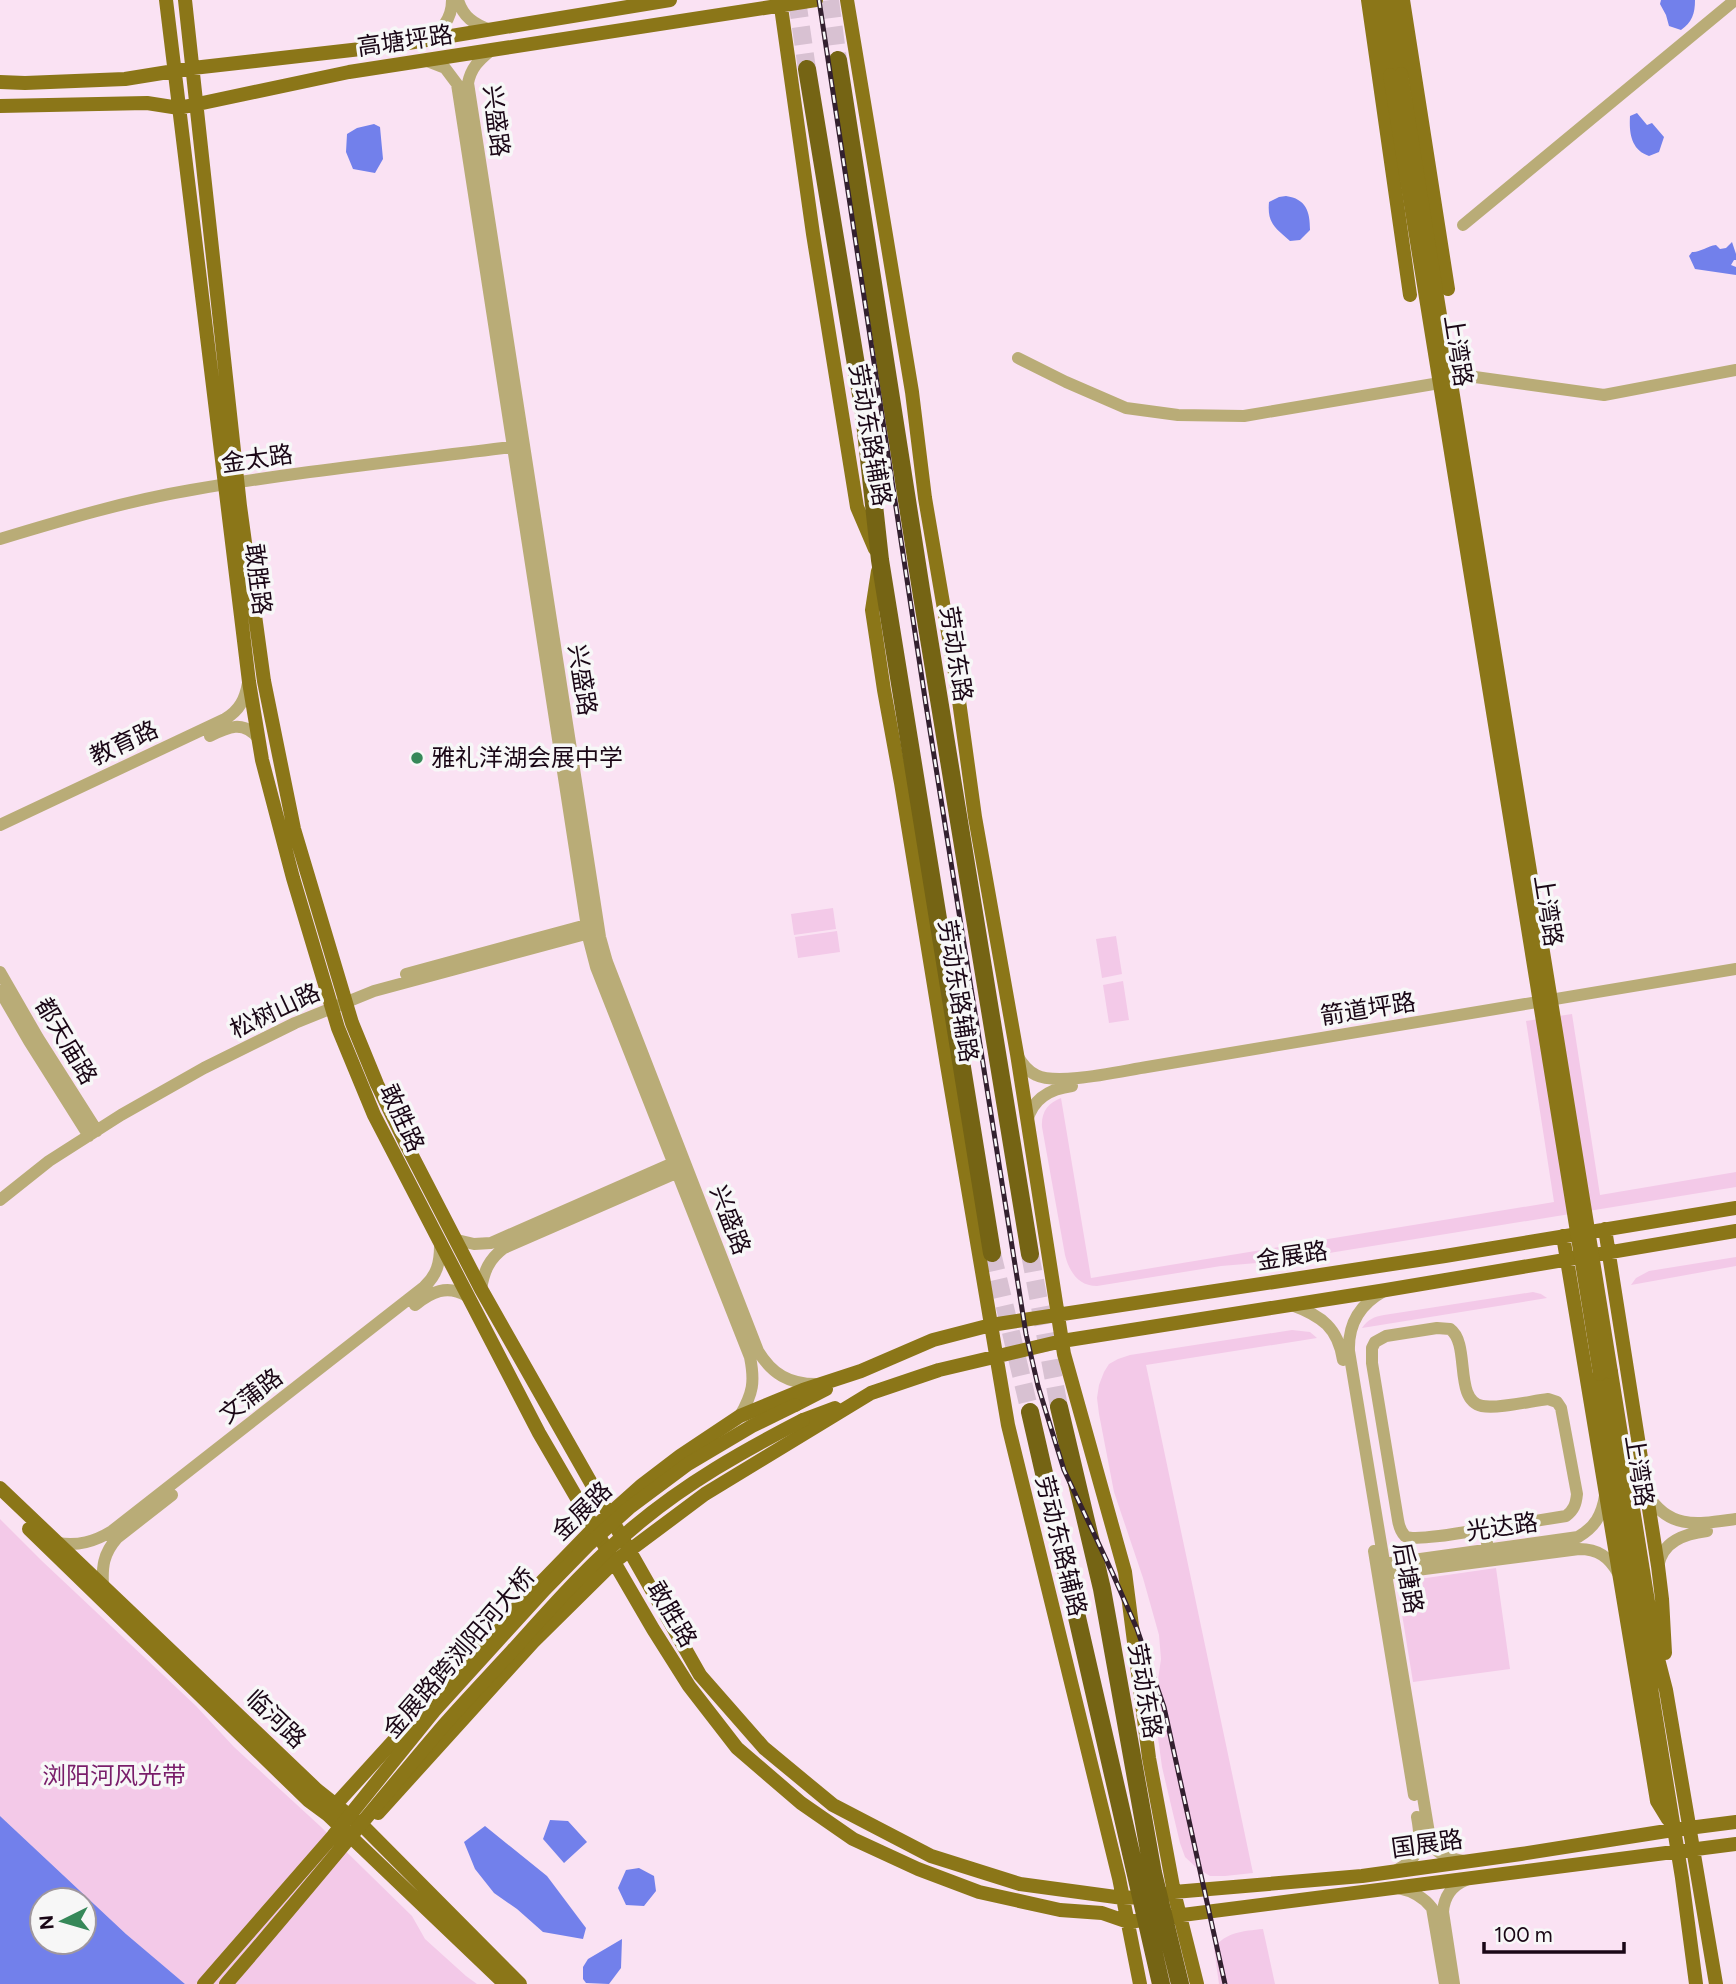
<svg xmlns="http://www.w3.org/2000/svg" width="1736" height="1984" font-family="Figtree,'Noto Sans SC',sans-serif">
<rect width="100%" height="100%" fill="#fae2f3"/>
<path fill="#f3c9e8" d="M833 908 836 929 794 935 791 914Z
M837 931 840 952 798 958 795 937Z
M1116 936 1122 974 1102 978 1096 939Z
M1123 981 1129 1020 1109 1023 1103 985Z
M1572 1014 1600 1195 1736 1172V1187L1280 1261 1221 1266 1097 1286C1078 1286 1069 1271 1065 1255L1042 1127C1041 1112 1048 1103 1061 1098L1091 1278 1554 1202 1526 1021Z
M1736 1257V1266L1631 1285 1636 1278 1649 1271Z
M1533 1292 1541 1294 1547 1298 1362 1328C1368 1319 1374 1317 1384 1315Z
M1292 1330 1310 1332 1317 1338 1146 1365 1253 1873 1225 1876H1210L1197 1868 1185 1857 1180 1843 1162 1767 1154 1708 1161 1659 1159 1635 1143 1578 1114 1492 1099 1414 1097 1398 1099 1385 1104 1372 1109 1364 1118 1359 1130 1355Z
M0 1519 42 1561 196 1706 234 1747 320 1826 412 1916 425 1939 466 1976 477 1984H185L126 1934 0 1816Z
M1496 1568 1510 1669 1413 1682 1400 1602C1400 1591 1402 1585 1412 1580Z
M1263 1929 1275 1984H1219L1214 1948C1226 1932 1243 1931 1263 1929Z"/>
<path fill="#7280eb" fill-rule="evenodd" d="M1661 0H1695C1695 14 1692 22 1681 30L1669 26 1666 15 1660 4Z
M1637 113 1647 125 1652 123 1664 137 1659 152 1649 156C1631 150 1629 133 1630 116Z
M374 124 380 127 383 159 375 173 353 169 346 152 347 134 357 128Z
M1286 196C1306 199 1310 211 1310 230L1300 240 1290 241C1275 228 1267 223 1269 202L1279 197Z
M1732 242 1736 254V260H1734L1731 265 1736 267V275L1695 269 1689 256 1692 252C1699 253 1707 246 1716 245L1720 249 1726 248Z
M0 1816 126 1934 185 1984H0ZM42 1900H84V1942H42Z
M550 1820 568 1821 587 1842 564 1863 543 1839Z
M485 1826 547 1876 586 1928 583 1939 543 1932 517 1909 494 1893 475 1869 464 1842Z
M639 1868 654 1876 656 1891 644 1906 626 1905 618 1888 626 1870Z
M622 1939 621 1968 609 1984 586 1983 583 1979V1967L588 1959Z"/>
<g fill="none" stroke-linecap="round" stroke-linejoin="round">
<path stroke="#d8c1d2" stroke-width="18" stroke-dasharray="18 9" stroke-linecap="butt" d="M797 0 807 69
M830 0 838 60
M992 1253 1030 1412
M1030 1254 1059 1407"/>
<path stroke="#b9ac77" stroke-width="12" d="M458 0C463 17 474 24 490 30
M425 41C441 31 452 20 452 0
M490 51C479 60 471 68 468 83L600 937 607 962 758 1351C772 1374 789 1384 816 1384
M427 61 445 68 457 84 589 940 596 967 750 1357C755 1382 753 1393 740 1416
M1463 225 1735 0
M1018 358 1066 382 1126 408 1178 415 1244 416 1475 377 1604 395 1736 370
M0 539C63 520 126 501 191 490 300 471 410 460 519 446
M210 736C228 727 243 720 258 738
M0 825 225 719C240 710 245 699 248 683
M0 972 38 1038 97 1131
M406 974 594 923
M0 991 29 1041 89 1136
M1017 1055C1022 1064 1027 1071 1036 1075 1057 1086 1121 1071 1147 1067L1736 969
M1027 1121C1033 1098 1050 1089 1072 1086
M0 1200 49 1161 121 1115 204 1068 295 1023 374 991 593 932
M457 1240 474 1244 491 1243 680 1160
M481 1289C484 1271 489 1259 504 1248L683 1170
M1384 1291C1360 1304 1348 1324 1349 1351L1430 1839C1434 1854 1448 1858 1463 1861
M415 1305C431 1292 447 1284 467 1296
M1292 1305C1322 1316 1338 1328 1343 1360
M1647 1494C1670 1531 1699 1524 1736 1519
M1485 1529C1472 1531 1414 1542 1405 1536 1401 1532 1399 1526 1398 1520L1372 1363V1348L1375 1342 1386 1336 1437 1328 1450 1329C1471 1344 1453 1400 1482 1406 1498 1409 1531 1401 1548 1399L1557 1402 1561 1408 1577 1494C1576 1504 1574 1510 1566 1516L1485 1529 1488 1550
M58 1543C78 1546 94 1542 112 1531L424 1287C437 1275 440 1263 440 1246
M1374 1551 1414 1795
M1377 1565 1578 1537C1595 1527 1602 1515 1605 1496
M1658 1566C1663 1541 1684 1534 1707 1531
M1378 1575 1579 1549C1598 1549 1609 1557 1618 1573
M103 1586C102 1567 103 1554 117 1538L172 1495
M1395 1871C1421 1858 1422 1844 1417 1817
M1398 1888C1412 1891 1423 1896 1432 1908L1445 1984
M1454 1984 1443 1912C1444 1897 1451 1886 1466 1880"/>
<path stroke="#8b7618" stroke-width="14" d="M166 0 249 682 262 760 293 878 338 1028 374 1115 539 1433 653 1629 689 1686 737 1748 801 1803 853 1839 918 1869 979 1892 1060 1910 1102 1913 1128 1922 1736 1844
M185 0 240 506 264 681 294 829 352 1023 377 1084 406 1144 481 1289 700 1675 764 1748 833 1805 931 1856 1020 1884 1123 1898 1141 1897 1174 1892 1362 1876 1521 1854 1673 1830 1736 1822
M780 0 813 234 857 507 875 549
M847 0 912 392 925 498 956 679 975 817 1017 1054 1064 1354 1125 1572 1149 1758 1174 1892 1197 1984
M1368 0 1410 295
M1378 0 1390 75
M1390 0 1401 74
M1403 0 1448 289
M0 82 25 83 125 79 193 68 396 45 670 0
M0 106 147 103 179 108 349 72 816 0
M878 571 872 610 884 690 901 783 947 1065 1008 1425 1119 1878 1140 1984
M1605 1229 1658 1566 1662 1599 1665 1653
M1563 1236 1657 1801 1668 1819
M1611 1372 1656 1651 1666 1690 1716 1984
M1600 1374 1682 1878 1696 1984
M795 1405 826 1389
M803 1420 835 1408
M0 1488 317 1790 365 1828 520 1984
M29 1529 308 1800 327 1814 505 1984
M378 1813 533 1642 614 1562 705 1494 871 1393 939 1370 1062 1341 1386 1290 1736 1231
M327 1814 489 1636 595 1527 642 1485 680 1456 740 1416 803 1390 861 1371 933 1340 991 1325 1445 1256 1736 1208"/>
<path stroke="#756414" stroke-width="18" d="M838 60 922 596 1030 1254
M807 69 864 413 880 560 992 1253
M1059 1407 1102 1589 1153 1873 1180 1984
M1030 1412 1161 1984"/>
<defs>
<path id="rail" d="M819 0 926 705 1026 1334 1038 1386 1064 1470 1112 1572 1137 1629 1164 1707 1225 1984"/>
</defs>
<use href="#rail" stroke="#33202f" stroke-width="5"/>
<use href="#rail" stroke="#f7f7f7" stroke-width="2.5" stroke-dasharray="8" stroke-linecap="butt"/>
<path stroke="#8b7618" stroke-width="14" d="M1401 74 1611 1372
M1390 75 1600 1374
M204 1984 333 1836 434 1711 545 1589 588 1545 629 1508 688 1464 752 1426 795 1405
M226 1984C300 1899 371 1811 444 1725 466 1700 489 1676 512 1651 551 1608 589 1564 634 1527 686 1483 743 1451 803 1420"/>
</g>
<circle fill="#368859" stroke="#f7f7f7" stroke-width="2.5" cx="417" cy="758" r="7"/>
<g text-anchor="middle" stroke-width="7" stroke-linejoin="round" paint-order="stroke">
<g font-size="24" fill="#1a0716" stroke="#f7f7f7">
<text transform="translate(405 41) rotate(-8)" y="8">高塘坪路</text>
<text transform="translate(496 121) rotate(83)" y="8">兴盛路</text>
<text transform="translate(1458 351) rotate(81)" y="8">上湾路</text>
<text transform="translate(870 435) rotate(80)" y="8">劳动东路辅路</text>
<text transform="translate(257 459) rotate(-8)" y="8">金太路</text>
<text transform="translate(258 579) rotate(83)" y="8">敢胜路</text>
<text transform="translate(956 654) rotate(81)" y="8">劳动东路</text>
<text transform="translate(582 680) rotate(81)" y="8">兴盛路</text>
<text transform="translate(124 743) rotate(-25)" y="8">教育路</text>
<text transform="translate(1548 911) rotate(81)" y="8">上湾路</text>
<text transform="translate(958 991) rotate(81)" y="8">劳动东路辅路</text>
<text transform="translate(1368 1009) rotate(-9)" y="8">箭道坪路</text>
<text transform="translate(275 1011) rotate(-25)" y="8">松树山路</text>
<text transform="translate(66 1041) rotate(59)" y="8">都天庙路</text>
<text transform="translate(402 1118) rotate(65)" y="8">敢胜路</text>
<text transform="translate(730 1220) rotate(69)" y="8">兴盛路</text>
<text transform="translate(1292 1256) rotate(-9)" y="8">金展路</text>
<text transform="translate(251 1396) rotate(-38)" y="8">文蒲路</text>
<text transform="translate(1639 1471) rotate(81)" y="8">上湾路</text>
<text transform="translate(582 1511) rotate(-44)" y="8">金展路</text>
<text transform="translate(1502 1527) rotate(-8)" y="8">光达路</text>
<text transform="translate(1061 1546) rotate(76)" y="8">劳动东路辅路</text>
<text transform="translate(1408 1578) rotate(80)" y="8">后塘路</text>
<text transform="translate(672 1614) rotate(59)" y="8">敢胜路</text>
<text transform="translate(459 1653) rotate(-49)" y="8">金展路跨浏阳河大桥</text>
<text transform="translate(1145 1691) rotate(80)" y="8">劳动东路</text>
<text transform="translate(276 1719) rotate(44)" y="8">临河路</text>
<text transform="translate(1427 1844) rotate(-8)" y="8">国展路</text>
</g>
<g font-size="24" fill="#1a0716" stroke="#f7f7f7" text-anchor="start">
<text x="431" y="766">雅礼洋湖会展中学</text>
</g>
<g font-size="24" fill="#791d6a" stroke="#f7f7f7">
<text x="114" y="1784">浏阳河风光带</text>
</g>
</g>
<g transform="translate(63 1921) rotate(265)"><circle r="33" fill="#f7f7f7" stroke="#9f979d" stroke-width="2"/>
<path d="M0-5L12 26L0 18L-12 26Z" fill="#368859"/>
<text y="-10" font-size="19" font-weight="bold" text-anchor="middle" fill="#1a0716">N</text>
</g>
<path d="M1484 1942v10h140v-10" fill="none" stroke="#1a0716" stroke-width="3.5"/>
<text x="1494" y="1942" font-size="21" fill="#1a0716" stroke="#f7f7f7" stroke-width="5" paint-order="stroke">100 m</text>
</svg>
